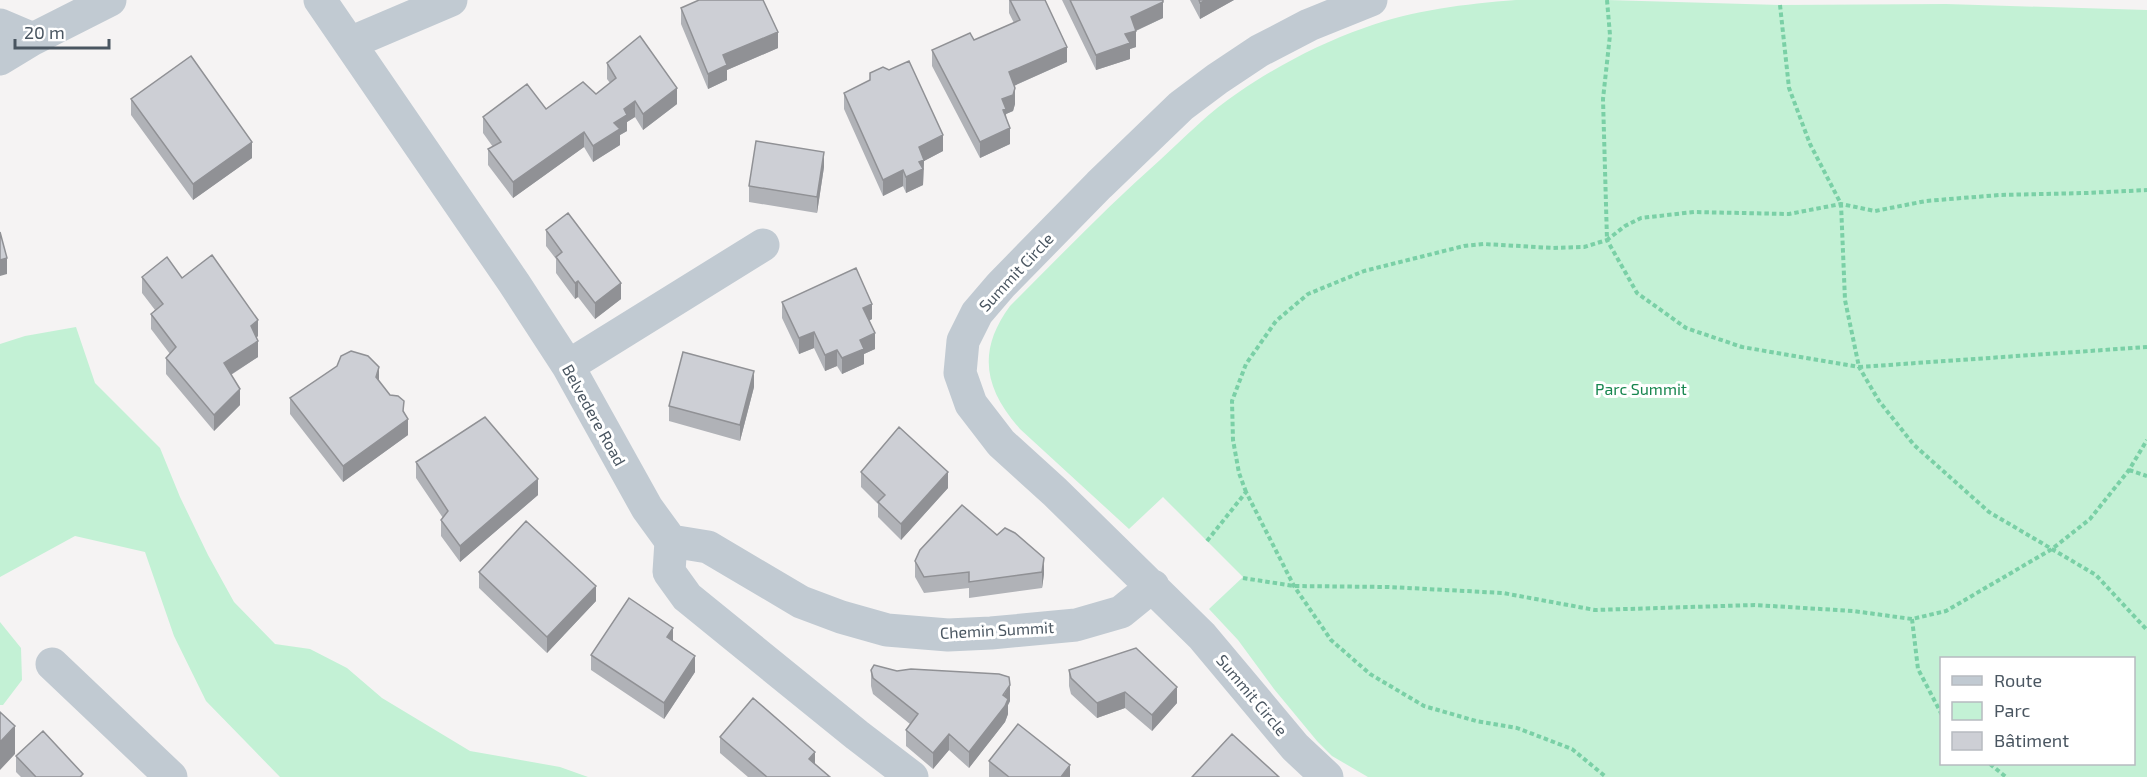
<svg xmlns="http://www.w3.org/2000/svg" width="2147" height="777" font-family="'Exo 2',sans-serif">
<rect width="100%" height="100%" fill="#f5f3f3"/>
<path fill="#c3f1d5" fill-rule="evenodd" d="M1516 0H1607L1780 5 1946 4 2147 10V777H1368L1332 756 1317 741 1274 689 1238 640 1209 609 1243 577 1163 497 1129 529 1020 429C984 388 977 351 1010 306 1059 257 1108 206 1160 160 1186 136 1210 111 1239 92 1277 66 1321 43 1364 28 1413 10 1465 4 1516 0ZM2134 658V764H1942V658Z
M76 327 95 383 160 448 180 497 208 555 234 602 275 644 310 649 347 668 382 698 470 751 560 767 588 777H280L206 701 174 636 145 552 75 536 0 577V344L25 336Z
M0 622 21 648 22 680 3 705H0Z"/>
<g fill="none" stroke-linecap="round" stroke-linejoin="round">
<path stroke="#7ad0a6" stroke-width="4" stroke-dasharray="4.5 3" stroke-linecap="butt" d="M1607 0 1610 35 1603 99 1607 240 1625 226 1641 218 1694 212 1789 214 1841 204 1875 211 1926 201 1999 195 2086 193 2147 190
M1780 5 1789 88 1810 144 1841 204 1845 300 1859 367 2147 347
M2129 470 2147 476
M1246 492 1239 473 1233 440 1232 401 1246 364 1276 321 1308 294 1364 271 1464 246 1484 244 1553 248 1584 247 1607 240 1637 293 1686 328 1742 347 1859 367 1879 401 1914 445 1989 512 2096 575 2147 630
M1207 541 1246 492 1294 586 1331 640 1370 674 1424 706 1476 721 1517 728 1572 749 1606 777
M1243 578 1294 586 1389 587 1503 593 1595 610 1755 605 1853 611 1912 619 1946 611 2052 549 2090 519 2129 470 2147 440
M1912 619 1918 669 1942 715
M1990 764 2006 777"/>
<path stroke="#c1cad2" stroke-width="33" d="M320 0 514 283 568 366 647 508 671 541 669 572 687 597 857 735 912 777
M0 25 33 39
M350 43 451 0
M0 59 33 39 110 0
M568 366 763 245
M671 541 708 547 801 602 841 617 887 630 948 635 991 633 1076 625 1121 612 1153 586
M52 664 171 777
M1327 777 1295 747 1202 636 1055 492 1001 443 971 404 960 373 963 341 977 313 1001 285 1099 185 1181 106 1217 79 1259 51 1309 25 1371 0"/>
</g>
<path fill="#b0b2b7" d="M1009 0H1045L1067 62 1014 86 1015 104 1013 111 1006 114 1010 144 980 158 932 66V50L974 40 1014 23 1009 13Z
M1062 0H1163V18L1136 31V47L1130 49V59L1096 70Z
M1190 0H1234L1200 19Z
M681 8 778 48 727 70V80L708 89 681 24Z
M607 63 677 104 643 130 635 117 627 122V131L620 135V145L593 162 584 147 513 198 488 165V149L493 147 483 133V117L546 109 596 94 610 83 607 79Z
M844 93 943 151 924 161 923 185 906 193 903 186 883 196 844 109Z
M131 99 252 158 193 200 131 115Z
M824 167 817 213 749 202V186Z
M546 230 621 299 595 319 578 297 575 299 556 273V259L546 246Z
M142 277 182 278 258 336 257 337 258 357 231 375 240 405 214 431 166 374V358L170 354 151 329V314L155 310 142 293Z
M782 302 872 319 869 321 875 349 864 354V364L842 374 837 366 825 371 814 348 799 354 782 318Z
M379 381 390 395 404 411 408 435 343 482 290 414V398Z
M754 387 740 441 669 421V406Z
M416 462 538 495 460 562 441 536V520L443 518 416 478Z
M861 472 948 488 901 540 878 517V504L861 487Z
M997 535 1044 574 1042 588 969 598V588L924 593 915 577V561Z
M479 572 596 601 547 653 479 588Z
M591 655 695 672 664 719 591 670Z
M871 670 1010 701 1008 705V714L1005 722 969 768 949 750 933 769 906 746V730L910 724 873 694 871 686Z
M1069 670 1177 703 1152 731 1125 708 1097 718 1071 694 1069 686Z
M720 737 815 765 830 777H748L720 753Z
M16 756 83 777H21L16 772Z
M989 761 1070 777H989Z"/>
<path fill="#909195" d="M1206 0H1234L1200 19V3Z
M1163 2V18L1135 31H1136V47L1130 49V59L1096 70V55L1125 34 1131 17Z
M778 32V48L727 70V80L708 89V74L723 55Z
M1067 47V62L1009 88V72Z
M677 88V104L643 130V114Z
M1015 88V104L1013 111 1006 114V125L1002 99Z
M635 101V117L627 122V131L620 135V145L593 162V146L614 123 624 109Z
M1010 128V144L980 158V142Z
M584 132V147L513 198V182Z
M943 135V151L924 161 923 185 906 193V177L919 147Z
M252 142V158L193 200V184Z
M824 152V167L817 213V197Z
M903 170V186L883 196V180Z
M7 258V274L0 276V260Z
M578 281V297L575 299V283Z
M621 283V299L595 319V303Z
M872 304V319L863 324V308Z
M258 320V336L251 342V326Z
M814 332V348L799 354V338Z
M875 333V349L864 354V364L842 374V358L860 340Z
M258 341V357L224 379V363Z
M837 350V366L825 371V355Z
M379 367V383L376 377Z
M754 371V387L740 441V425Z
M240 389V405L214 431V415Z
M408 419V435L343 482V466Z
M948 472V488L901 540V524Z
M538 479V495L460 562V546Z
M1044 558V574L1042 588V572Z
M596 586V601L547 653V637Z
M673 628V644L667 637Z
M695 656V672L664 719V703Z
M1010 685V701L1008 705V714L1005 722 969 768V752Z
M1177 687V703L1152 731V715Z
M1125 692V708L1097 718V703Z
M15 726V754L0 770V742Z
M949 734V750L933 769V753Z
M815 752V768L809 759Z
M1070 765V777H1061Z"/>
<path fill="#cdcfd5" stroke="#909195" stroke-width="1.5" d="M699 0H763L778 32 723 55 727 65 708 74 681 8Z
M1010 0H1045L1067 47 1009 72 1015 88 1013 95 1002 99 1006 109 1003 110 1010 128 980 142 932 50 970 33 974 40 1020 20Z
M1070 0H1163V2L1131 17 1136 31 1125 34 1130 43 1096 55Z
M1199 0H1206L1200 3Z
M640 36 677 88 643 114 635 101 624 109 627 115 614 123 620 129 593 146 584 132 513 182 488 149 501 142 483 117 527 84 546 109 583 82 596 94 616 78 607 63Z
M191 56 252 142 193 184 131 99Z
M909 61 943 135 919 147 924 160 919 162 923 169 906 177 903 170 883 180 844 93 870 80V73L883 67 889 70Z
M756 141 824 152 817 197 749 186Z
M568 213 621 283 595 303 578 281 575 283 556 257 562 252 546 230Z
M0 232 7 258 0 260Z
M212 255 258 320 251 326 258 341 224 363 240 389 214 415 166 358 176 347 151 314 163 304 142 277 167 257 182 278Z
M856 268 872 304 863 308 875 333 860 340 864 349 842 358 837 350 825 355 814 332 799 338 782 302Z
M351 351 368 356 379 367 376 377 390 395 398 396 404 401 403 411 408 419 343 466 290 398 337 366 341 356Z
M683 352 754 371 740 425 669 406Z
M485 417 538 479 460 546 441 520 448 511 416 462Z
M899 427 948 472 901 524 878 502 885 495 861 472Z
M962 505 997 535 1005 528 1015 533 1044 558 1042 572 969 582V572L924 577 915 561 920 550Z
M526 521 596 586 547 637 479 572Z
M629 598 673 628 667 637 695 656 664 703 591 655Z
M1136 648 1177 687 1152 715 1125 692 1097 703 1071 678 1069 670Z
M874 665 897 671 911 669 999 674 1009 677 1010 685 1003 695 1008 699 1005 706 969 752 949 734 933 753 906 730 918 714 873 678 871 670Z
M753 698 815 752 809 759 830 777H767L720 737Z
M0 712 15 726 0 742Z
M1018 724 1070 765 1061 777H1009L989 761Z
M43 731 83 774 80 777H36L16 756Z
M1232 734 1279 777H1192Z"/>
<g text-anchor="middle" stroke-width="6" stroke-linejoin="round" paint-order="stroke">
<g font-size="16" fill="#4a5661" stroke="#fff">
<text transform="translate(1016 272) rotate(-47)" y="6">Summit Circle</text>
<text transform="translate(594 415) rotate(61)" y="6">Belvedere Road</text>
<text transform="translate(997 630) rotate(-3)" y="6">Chemin Summit</text>
<text transform="translate(1252 695) rotate(50)" y="6">Summit Circle</text>
</g>
<g font-size="16" fill="#17864f" stroke="#fff">
<text x="1641" y="395">Parc Summit</text>
</g>
</g>
<rect x="1940" y="657" width="195" height="108" fill="#ffffff" stroke="#b7bbc0" stroke-width="1.5"/>
<rect x="1952" y="676" width="30" height="9" fill="#c1cad2" stroke="#b7bbc0" stroke-width="1.5"/>
<text x="1994" y="687" font-size="18" fill="#4a5661">Route</text>
<rect x="1952" y="702" width="30" height="18" fill="#c3f1d5" stroke="#b7bbc0" stroke-width="1.5"/>
<text x="1994" y="717" font-size="18" fill="#4a5661">Parc</text>
<rect x="1952" y="732" width="30" height="18" fill="#cdcfd5" stroke="#b7bbc0" stroke-width="1.5"/>
<text x="1994" y="747" font-size="18" fill="#4a5661">Bâtiment</text>
<path d="M15 39v9h94v-9" fill="none" stroke="#4a5661" stroke-width="3"/>
<text x="24" y="39" font-size="18" fill="#4a5661" stroke="#ffffff" stroke-width="4.5" paint-order="stroke">20 m</text>
</svg>
